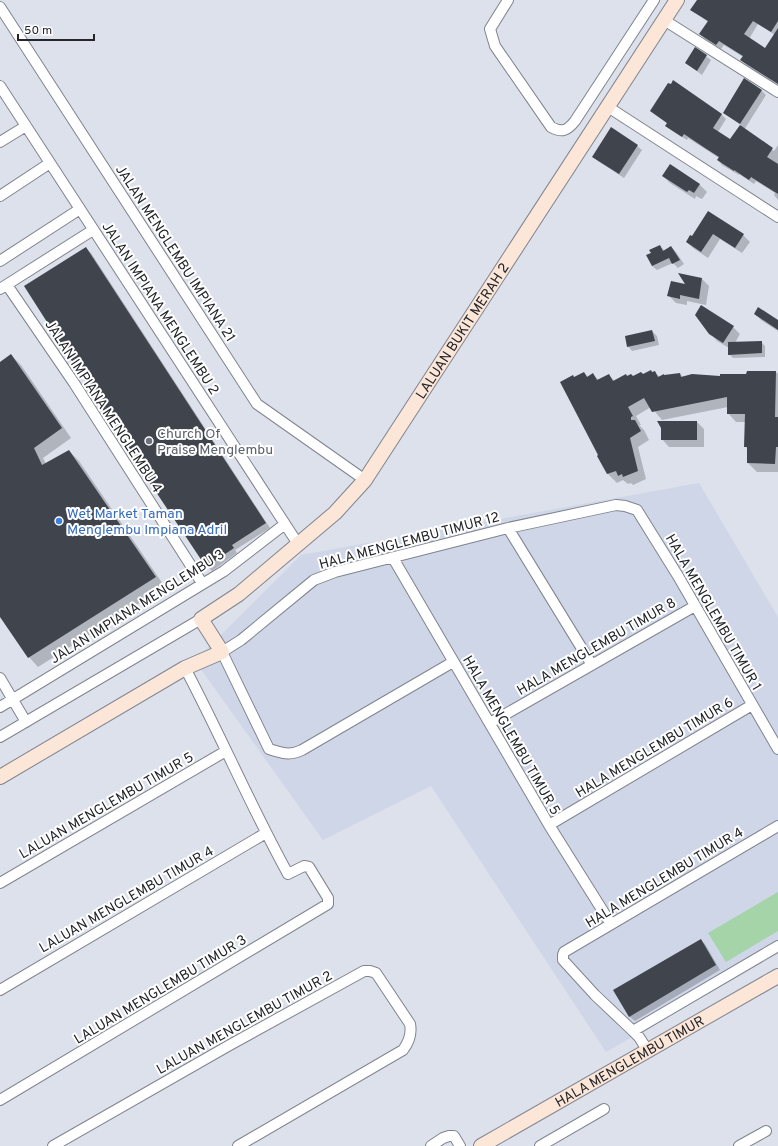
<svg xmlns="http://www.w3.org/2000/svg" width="778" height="1146" font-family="Overpass,sans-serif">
<rect width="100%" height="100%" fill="#dde1ec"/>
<path fill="#cfd6e8" d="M699 483 778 617V954L606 1052 431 786 323 840 195 661 301 555Z"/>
<path fill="#a5d4a9" d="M778 892V931L726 962 708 933Z"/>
<path fill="#0003" fill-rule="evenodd" d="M698 0H778V85L746 65 741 60 743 57 724 45 721 49 705 39 700 34 708 22 692 10ZM758 24 775 35 765 49 749 39Z
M695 48 711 60 702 75 686 63Z
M745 80 762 91 766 95 744 130 774 151 778 145V200L774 195 775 193 756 181 754 184 739 174V175L722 165 718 160 719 158 688 138 687 140 671 130 666 126 668 124 651 111 674 81 722 115 726 119 718 132 731 141 741 125 724 113Z
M637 146 642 150 624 178 598 161 593 156Z
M670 165 700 185 707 192 702 199 696 196 695 199 670 183 663 176Z
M708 213 743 235 750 242 742 253 720 239 708 258 693 248 687 242 693 237Z
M660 246 665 251 671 247 676 252 684 264 678 268 673 263 657 270 652 266V253Z
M86 249 91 253 270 528 235 550 237 553 212 571 207 566Z
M702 279 709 286 706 305 687 301V305L676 303 669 296 687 285Z
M755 313 778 321V331L761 320Z
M733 327 740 334 735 343 761 342 765 346V357L733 358 729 354V348L717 341 710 333Z
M652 331 657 336 659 345 632 351 628 346Z
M11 355 21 365 71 438 43 458 46 464 69 451 79 461 165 587 38 667 29 657 0 616V363Z
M654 372 660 377 680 374 684 378 747 375 748 372H776L778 374V472H757L748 463V449L745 446 746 422H736L728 413V407L662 420 651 407 636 416 641 425H639L644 430 649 440 638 447 646 479 633 485 631 483 628 484 623 480 617 483 608 474 598 456H600L575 378 584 373 588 377 593 375 599 380 608 375 615 381 626 375 628 377H634Z
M697 422 704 429V447H669L662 439V427Z
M700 940 705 944 720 970 635 1021 630 1017 614 990Z"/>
<path fill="#40444c" d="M697 0H778V21L771 32 753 21 744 34 765 48 778 28V84L740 60 743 56 719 41 716 45 699 34 708 21 690 10Z
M695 47 707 55 697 71 685 63Z
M744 78 762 90 740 124 723 113Z
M673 80 722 114 713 128 730 139 740 125 773 148 767 157 778 164V194L751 177 749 180 734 170V171L717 160 719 157 705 148 684 134 682 137 665 126 667 123 650 111 668 83 671 84Z
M611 127 638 145 619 174 592 157Z
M670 164 700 184 694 193 689 190 687 192 662 176Z
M708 211 744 234 735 248 713 234 701 252 686 242 690 235 692 236Z
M660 245 663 251 671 246 680 260 672 264 669 258 652 266 646 255 651 253 649 250Z
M86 247 266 523 232 545 234 548 206 567 144 474 24 286Z
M678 273 702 278 699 299 680 295V299L667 296 671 281 685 284Z
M701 305 734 326 723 343 709 334 695 315Z
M758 307 778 320V330L754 314Z
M652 330 655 341 627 347 625 336Z
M762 341V353L728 355V342Z
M11 354 62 428 34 448 42 465 69 450 156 577 28 658 0 617V362Z
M651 370 652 372 655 371 658 377 664 374V375L680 373 681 377 692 374 720 376V374H746L747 371H776L775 417H778V447H776L775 464 747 463V447H744L745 414H727V397L652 412 644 398 628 407 633 416 631 417V420H635L641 431 630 438 638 471 623 477 622 474 618 476 616 471 607 474 597 456 598 455 560 382 573 375 574 377 584 372 587 377 593 373 597 380 609 374 613 381 626 374 627 376 631 374 633 376 641 372 643 374Z
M657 421H697V440H661V428Z
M701 939 716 965 629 1017 613 990Z"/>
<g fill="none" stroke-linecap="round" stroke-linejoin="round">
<defs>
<path id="street" d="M508 0 490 29 495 46 551 127C562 133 567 131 575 121L654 0
M0 7 257 404 365 480
M664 20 778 92
M0 86 298 544
M608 107 778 217
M0 142 26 126
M0 196 50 163
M0 261 80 209
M7 285 74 383 202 583
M0 289 93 230
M508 528 592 665
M393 558 549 825 611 924
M453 662 302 750C290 756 281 753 269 749L222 652 241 640 314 580 335 572 508 528 616 505 625 506 637 510 678 576 778 749
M0 678 26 722
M0 707 224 571 285 524
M490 723 695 606
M0 737 201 619
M549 825 752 705
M778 826 564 952 563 955V960L595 995 633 1031 778 946
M0 883 226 751
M0 990 266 833
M633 1031 639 1037 648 1051
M0 1100 328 904V898L309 867 304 866 288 874C251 807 221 736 185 668
M53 1146 228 1046 364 971H370L376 973 410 1024C412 1034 409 1042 403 1050L238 1146
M431 1146 443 1138 449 1136H454L460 1146
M540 1146 604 1109
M739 1146 766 1131"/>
<g id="secondary">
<path id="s1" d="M0 777 185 668 222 652 201 619 239 594 335 513 365 480 677 0"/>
<path id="s2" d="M481 1146 778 976"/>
</g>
</defs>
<use href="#street" stroke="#80848e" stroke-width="12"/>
<use href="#secondary" stroke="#80848e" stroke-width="16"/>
<use href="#street" stroke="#fff" stroke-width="10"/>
<use href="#secondary" stroke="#fbe6d8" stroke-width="14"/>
</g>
<circle fill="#6b7280" stroke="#fff" stroke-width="1.5" cx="149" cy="441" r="4"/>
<circle fill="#3f7fe0" stroke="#fff" stroke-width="1.5" cx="59" cy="521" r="4"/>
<g text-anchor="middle" stroke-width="4" stroke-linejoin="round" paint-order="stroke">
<g font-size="14" fill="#232529" stroke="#fff">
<text transform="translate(176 253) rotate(57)" y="5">JALAN MENGLEMBU IMPIANA 21</text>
<text transform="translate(161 308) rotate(57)" y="5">JALAN IMPIANA MENGLEMBU 2</text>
<text dy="5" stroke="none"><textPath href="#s1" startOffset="688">LALUAN BUKIT MERAH 2</textPath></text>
<text transform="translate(104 406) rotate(57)" y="5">JALAN IMPIANA MENGLEMBU 4</text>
<text transform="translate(409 540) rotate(-15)" y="5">HALA MENGLEMBU TIMUR 12</text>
<text transform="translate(137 606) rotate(-32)" y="5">JALAN IMPIANA MENGLEMBU 3</text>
<text transform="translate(714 612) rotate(60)" y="5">HALA MENGLEMBU TIMUR 1</text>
<text transform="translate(596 646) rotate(-30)" y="5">HALA MENGLEMBU TIMUR 8</text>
<text transform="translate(512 735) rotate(60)" y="5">HALA MENGLEMBU TIMUR 5</text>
<text transform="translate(654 747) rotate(-31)" y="5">HALA MENGLEMBU TIMUR 6</text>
<text transform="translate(106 805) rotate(-30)" y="5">LALUAN MENGLEMBU TIMUR 5</text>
<text transform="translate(664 877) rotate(-31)" y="5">HALA MENGLEMBU TIMUR 4</text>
<text transform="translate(126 899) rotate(-30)" y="5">LALUAN MENGLEMBU TIMUR 4</text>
<text transform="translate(160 989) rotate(-31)" y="5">LALUAN MENGLEMBU TIMUR 3</text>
<text transform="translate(244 1022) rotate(-29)" y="5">LALUAN MENGLEMBU TIMUR 2</text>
<text dy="5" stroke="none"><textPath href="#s2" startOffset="171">HALA MENGLEMBU TIMUR</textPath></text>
</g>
<g font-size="14" fill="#5b616d" stroke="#fff" text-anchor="start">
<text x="157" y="438">Church Of<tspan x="157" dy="16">Praise Menglembu</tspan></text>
</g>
<g font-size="14" fill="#366cbe" stroke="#fff" text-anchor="start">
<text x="67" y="518">Wet Market Taman<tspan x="67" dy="16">Menglembu Impiana Adril</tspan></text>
</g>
</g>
<path d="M18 34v6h76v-6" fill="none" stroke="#232529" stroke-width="2"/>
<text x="24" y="34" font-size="12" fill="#232529" stroke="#ffffff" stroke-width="3" paint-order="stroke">50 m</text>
</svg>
